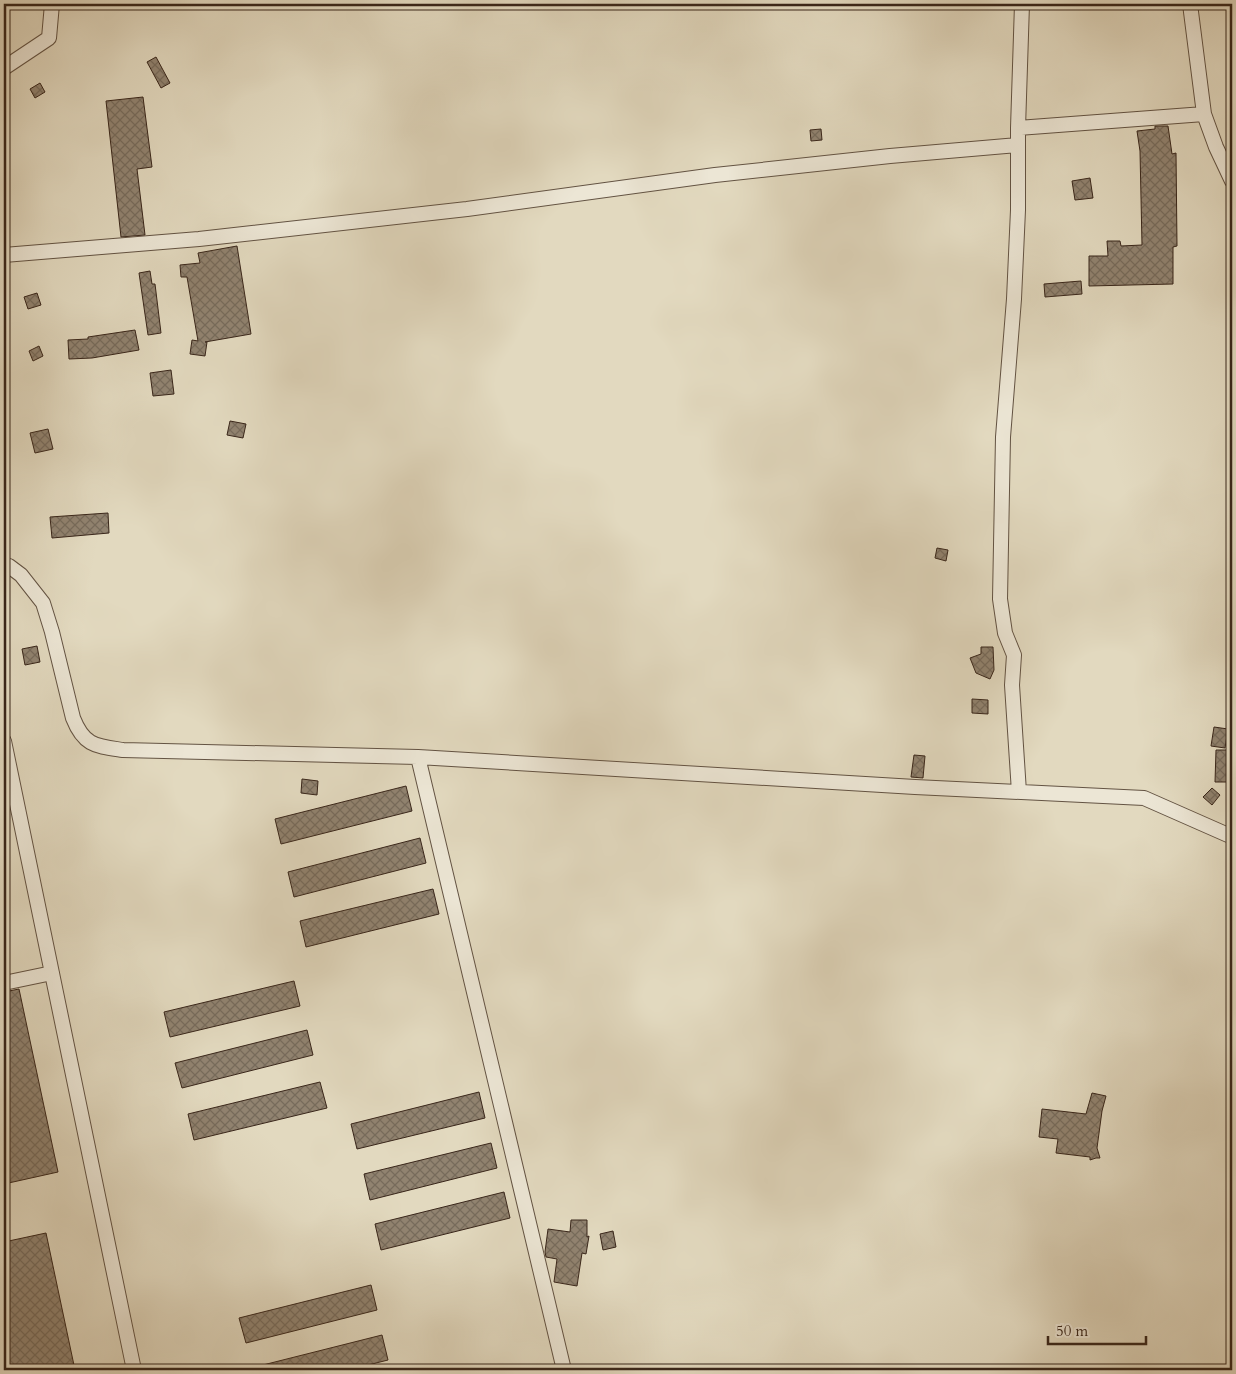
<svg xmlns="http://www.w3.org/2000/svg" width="1236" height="1374" font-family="Cardo,serif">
<defs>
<pattern id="building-cross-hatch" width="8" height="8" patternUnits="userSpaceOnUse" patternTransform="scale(1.25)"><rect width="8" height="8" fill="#918370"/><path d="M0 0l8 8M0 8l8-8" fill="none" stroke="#776b5b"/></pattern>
</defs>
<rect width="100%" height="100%" fill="#e2d9bf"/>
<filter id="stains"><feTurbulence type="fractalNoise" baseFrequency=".004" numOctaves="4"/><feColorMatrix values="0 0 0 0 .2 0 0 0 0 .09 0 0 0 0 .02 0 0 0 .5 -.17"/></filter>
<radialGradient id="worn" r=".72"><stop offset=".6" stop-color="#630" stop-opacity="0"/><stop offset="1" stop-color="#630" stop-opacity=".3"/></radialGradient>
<path fill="url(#building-cross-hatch)" stroke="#39261a" d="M156 57 170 83 161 88 147 62Z
M40 83 45 92 35 98 30 89Z
M143 97 152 167 137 169 145 235 121 237 106 101Z
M1155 126H1168L1172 154 1176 153 1177 246 1173 247V284L1089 286V256H1108L1107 241H1120L1121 246 1142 245 1140 151 1137 131 1155 129Z
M821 129 822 140 811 141 810 130Z
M1090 178 1093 198 1075 200 1072 181Z
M237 246 251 334 205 342H207L205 356 190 354 192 340 198 341 187 277H181L180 265 200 263 198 253Z
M150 271 152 284H155L161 333 148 335 139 273Z
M1081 281 1082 294 1045 297 1044 284Z
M37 293 41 305 28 309 24 297Z
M135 330 139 350 92 358 69 359 68 340 88 339V337Z
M39 346 43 356 33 361 29 351Z
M171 370 174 394 153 396 150 373Z
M230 421 246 424 243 438 227 435Z
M48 429 53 449 35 453 30 433Z
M108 513 109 533 52 538 50 517Z
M937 548 948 550 946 561 935 558Z
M37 646 40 662 25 665 22 649Z
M981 647H993L994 670 990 679 976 673 970 658 981 654Z
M972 699 988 700V714L972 713Z
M1214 727 1228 729 1225 748 1211 746Z
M1216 750H1228L1227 770H1229V782H1215Z
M914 755 925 756 923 778 911 777Z
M302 779 318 781 317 795 301 793Z
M406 786 412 811 281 844 275 819Z
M1212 788 1220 795 1212 805 1203 797Z
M420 838 426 863 294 897 288 872Z
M433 889 439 914 306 947 300 921Z
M294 981 300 1006 170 1037 164 1012Z
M19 989 58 1172 4 1184V992Z
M307 1030 313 1055 182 1088 175 1063Z
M320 1082 327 1108 194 1140 188 1114Z
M479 1092 485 1118 357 1149 351 1124Z
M1092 1093 1106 1096 1102 1111 1097 1148 1100 1158H1096L1090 1160V1157L1056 1153 1058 1139 1039 1137 1042 1109 1086 1114Z
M491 1143 497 1168 370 1200 364 1174Z
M504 1192 510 1218 381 1250 375 1224Z
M571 1220H587V1237L589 1236 586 1254 582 1253 577 1286 554 1282 557 1259 546 1257 545 1252 548 1229 570 1232Z
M613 1231 616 1247 603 1250 600 1234Z
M46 1233 75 1370H4V1242Z
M371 1285 377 1310 246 1343 239 1318Z
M382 1335 388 1360 348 1370H256L255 1367Z"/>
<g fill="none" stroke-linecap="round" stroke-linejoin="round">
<defs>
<path id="minor" d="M1190 4 1204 114 1216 147 1232 181
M4 68 49 38 52 4
M1018 128 1204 114
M4 255 199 239 467 209 715 175 890 156 1018 145
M4 567 9 566 21 575 43 603 52 632 73 718C84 746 96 746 123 750L418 757 915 787 1144 798 1228 835H1232
M4 741 134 1370
M418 757 564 1370
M1019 792 1012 685 1014 655 1005 633 1000 599 1003 437 1014 299 1018 210V128L1022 4
M4 983 52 973"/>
</defs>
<use href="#minor" stroke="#635343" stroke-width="16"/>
<use href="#minor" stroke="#ece6d5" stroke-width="14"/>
</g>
<rect width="1236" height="1374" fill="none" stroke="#e2d9bf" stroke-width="20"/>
<rect x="5" y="5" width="1226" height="1364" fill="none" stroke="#39261a" stroke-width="2.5"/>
<rect x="10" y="10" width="1216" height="1354" fill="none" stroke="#39261a"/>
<path d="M1048 1336v8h98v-8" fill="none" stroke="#39261a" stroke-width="2.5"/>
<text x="1056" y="1336" font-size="15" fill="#39261a" stroke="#ece6d5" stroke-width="4" paint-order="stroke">50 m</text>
<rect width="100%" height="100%" filter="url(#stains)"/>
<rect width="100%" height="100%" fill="url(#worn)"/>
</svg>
